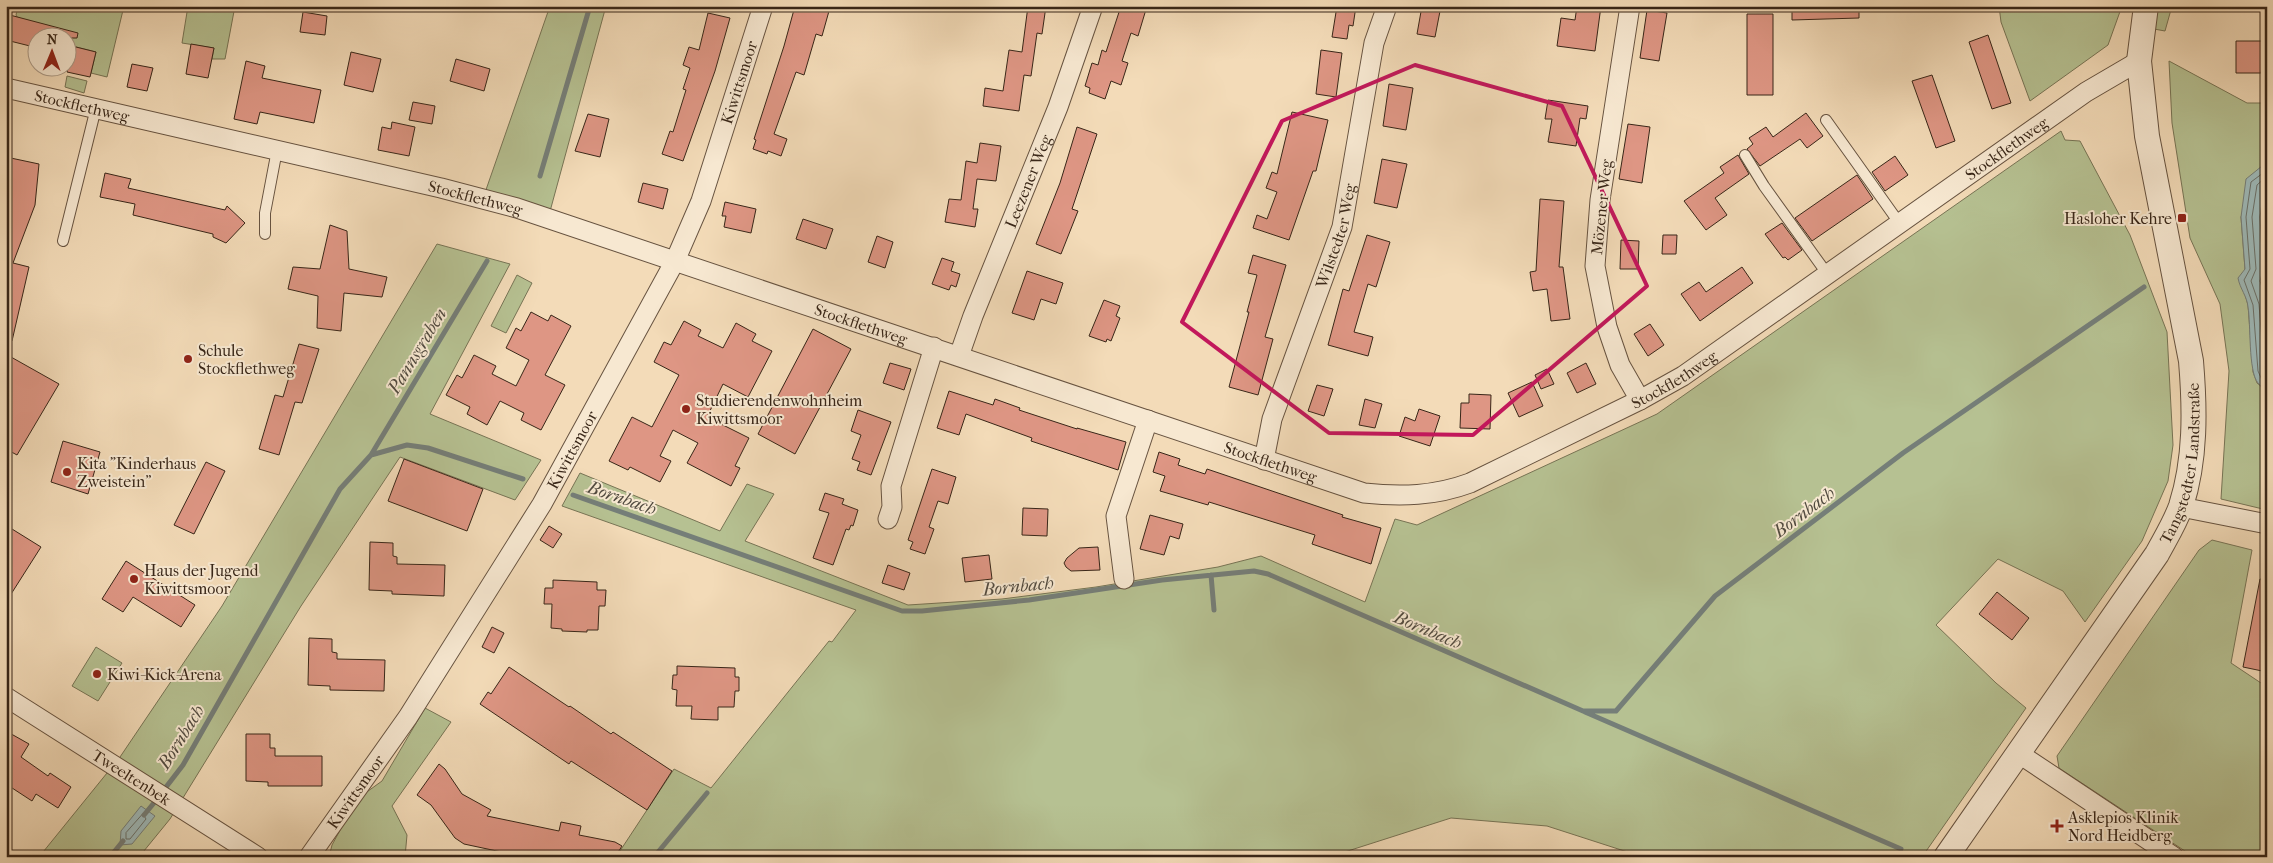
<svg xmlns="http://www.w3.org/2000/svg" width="2273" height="863" font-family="'IM FELL French Canon',serif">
<rect width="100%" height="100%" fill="#f3dbb8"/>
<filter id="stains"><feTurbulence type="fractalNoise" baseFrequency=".004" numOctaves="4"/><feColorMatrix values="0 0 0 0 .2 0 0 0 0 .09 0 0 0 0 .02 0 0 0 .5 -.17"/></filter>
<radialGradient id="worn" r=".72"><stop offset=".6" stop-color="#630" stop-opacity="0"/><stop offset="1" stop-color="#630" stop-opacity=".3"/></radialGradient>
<path fill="#b6c192" stroke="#777455" d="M18 6H124L107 77 91 73 96 52 68 45V38L17 17 16 15Z
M188 6H235L225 59H212L214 48 182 43Z
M550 6H606L546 226 480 207Z
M1999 6H2122L2108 45 2030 101 2001 22Z
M2158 6H2172L2165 31 2154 29Z
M2169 61 2247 103H2267V165L2262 166 2241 217 2245 269 2244 291 2248 305 2253 372 2257 383 2267 391V510L2221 499 2229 371 2220 304 2190 238 2172 123Z
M67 76 87 81 84 93 65 87Z
M2061 131 2065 140 2080 141 2130 235 2167 332 2173 445 2168 481 2142 541 2085 622 2063 591 1998 559 1936 625 1996 683 2026 708 1922 857H1643L1547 826 1451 818 1329 857H616L674 769 711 788 829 641 832 642 856 610 562 506 580 473 720 531 747 484 774 494 745 541 908 605 1002 599 1096 587 1218 567 1261 556 1365 602 1395 519 1417 525 1657 414Z
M437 244 510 264 430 414 541 460 515 500 400 457 301 606 170 819 139 857H39L120 757 222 606Z
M517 275 532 283 506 333 491 326Z
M2212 540 2252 550 2231 663 2267 687V857H2194L2059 768 2057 756 2199 550Z
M96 647 122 663 98 701 72 686Z
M425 708 451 722 392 806 407 835 405 857H329L332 845 357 799 382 781Z"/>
<path fill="#9eb9b8" stroke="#757e78" d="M2267 165V391C2264 389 2260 386 2258 383 2248 371 2251 324 2248 307 2247 296 2240 289 2238 278L2245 269 2241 217 2246 179 2262 166Z
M141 806 155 816 132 844 120 845 121 831Z"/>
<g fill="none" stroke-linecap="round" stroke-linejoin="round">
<path stroke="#6b7068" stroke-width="1" d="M2267 170 2251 182 2246 217 2250 269 2244 280 2253 305 2258 371 2262 380 2267 384
M2267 176 2257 185 2252 217 2256 269 2251 281 2259 304 2264 369 2267 376
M2267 186 2264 189 2260 217 2263 270 2260 281 2267 303
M143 814 146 819 130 839H126V833Z"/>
<path stroke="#757e78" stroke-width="5" d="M540 176 590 6
M371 455 487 261
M573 495 902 611H922L1029 600 1162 580 1254 571 1268 574 1583 711H1616L1715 596 1903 453 2144 287
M1211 575 1214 610
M1585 712 1901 849
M163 791 183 765 340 489 371 455 407 445 428 448 523 479
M144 815 158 798
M110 857 123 841
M654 857 707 793"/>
</g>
<path fill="#de9684" stroke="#382618" d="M795 6H809L829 11 822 36 816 34 804 75 796 72 774 134 787 139 781 156 768 151 767 154 753 149 756 140 754 139 784 46Z
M1028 6H1046L1042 34 1037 33 1031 76 1024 75 1019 111 983 106 985 88 1003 91 1009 50 1022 52Z
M1121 6H1147L1138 36 1131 33 1122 61 1128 63 1121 85 1111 81 1105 99 1089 93 1090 88 1085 86 1092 63 1098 65 1102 50 1106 52Z
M1337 6H1356L1353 26 1349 25 1347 39 1332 37Z
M1422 6H1441L1435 37 1417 34Z
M1577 6H1601L1595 51 1557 46 1561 18 1575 20Z
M1792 6H1859V18L1792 20Z
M1647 10 1667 13 1659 61 1640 58Z
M303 12 327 16 325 35 300 32Z
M708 13 730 18 715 71 683 161 662 154 670 131 673 132 686 90 683 89 690 68 683 65 689 47 699 50Z
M6 14 78 33 77 38H38V48L6 40Z
M1747 14H1773V95H1747Z
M1988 35 2011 103 1992 109 1969 42Z
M2236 41H2262V47H2266V67H2262L2261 73H2236Z
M191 44 214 48 208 78 186 74Z
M72 46 96 52 90 77 67 72Z
M1321 50 1342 53 1336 97 1316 94Z
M351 52 381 59 373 92 344 85Z
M456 59 490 69 484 91 450 81Z
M246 61 265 66 262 78 321 90 314 123 260 112 257 124 234 119Z
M132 64 153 68 147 91 127 87Z
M1932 75 1955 141 1936 148 1912 81Z
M1389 84 1413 88 1406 130 1383 126Z
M1548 100 1588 106 1586 119 1580 118 1576 146 1548 142 1552 119H1545Z
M413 102 435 106 432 124 409 120Z
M1292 112 1328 120 1316 171H1313L1289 240 1253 228 1257 215 1267 219 1277 192 1266 188 1272 172 1277 174Z
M1806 113 1823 136 1807 148 1800 139 1760 166 1747 149 1753 144 1749 138 1766 127 1773 137Z
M588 114 609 119 600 157 575 151Z
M392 122 415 127 409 156 378 150 382 127 391 129Z
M1628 124 1650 127 1642 183 1619 179Z
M1077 127 1097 134 1072 209 1078 211 1061 254 1036 244 1060 183Z
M980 143 1001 146 996 181 977 179 973 209H978L975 227 945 222 949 199 961 200 966 161 977 163Z
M1738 155 1749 174 1715 198 1727 215 1706 230 1684 201 1724 173 1720 167Z
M1895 156 1908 175 1885 191 1872 172Z
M6 157 39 164 35 205 13 263 29 267 12 341H6Z
M1382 159 1407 164 1397 208 1374 203Z
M105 173 131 179 128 188 225 210 227 206 245 223 226 243 213 237V234L133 215 135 204 100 197Z
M1857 175 1873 199 1812 241 1795 218Z
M643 183 668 189 663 209 638 202Z
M1540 199 1564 201 1559 267H1563L1570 319 1551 321 1547 289 1533 291 1530 272 1536 271Z
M725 202 756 209 751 233 724 227 726 216H722Z
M803 219 833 229 826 249 796 239Z
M1782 223 1802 250 1788 260 1785 257 1783 258 1765 234Z
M330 225 347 231 349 269 387 277 382 297 344 293 341 331 317 328 318 296 288 289 293 267 320 269Z
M1367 235 1390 242 1376 287 1368 284 1354 332 1373 337 1368 356 1328 345 1343 289 1349 291Z
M1663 235H1677L1676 254H1662Z
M877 236 893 242 885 268 868 262Z
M1621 240 1639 241 1638 269H1620Z
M1253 255 1286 265 1265 337 1273 339 1258 395 1229 387 1249 312H1247L1257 275 1248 273Z
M942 258 954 262 951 271 960 274 956 287 951 285 949 290 932 284Z
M1742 267 1753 283 1700 321 1681 294 1699 282 1706 292Z
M1027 271 1063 283 1056 304 1041 299 1034 320 1012 313Z
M1104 300 1120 306 1116 316 1120 318 1111 341 1107 339 1106 342 1089 336Z
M531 312 548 321 551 315 571 326 545 375 565 385 541 430 521 420 524 413 500 401 487 425 467 414 470 407 446 395 457 375 462 378 474 355 496 366 492 374 516 386 529 360 506 348 516 328 521 331Z
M684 321 701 330 698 336 723 348 736 323 756 334 752 341 772 351 748 397 723 384 707 417 749 438 735 466 740 468 731 486 687 463 698 443 673 430 660 456 671 461 660 482 630 467 628 470 609 461 632 417 652 427 679 375 654 362 664 342 671 345Z
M1650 324 1664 345 1648 356 1634 334Z
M813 329 851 349 795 454 758 434Z
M299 344 319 349 302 403 295 402 279 455 259 449 275 395 283 397Z
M11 357 59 384 17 455 6 449V365Z
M890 363 911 369 904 390 883 383Z
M1586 363 1596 384 1577 393 1567 373Z
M1547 369 1554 384 1541 389 1535 375Z
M1532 382 1543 406 1519 417 1508 393Z
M1317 385 1333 389 1324 416 1308 411Z
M949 391 993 405 995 399 1020 408 1019 410 1077 429V428L1126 442 1118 470 1031 441 1032 438 966 414 959 435 937 428Z
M1469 394 1491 395 1490 429 1460 428 1461 403H1469Z
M1365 399 1382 404 1375 428 1359 425Z
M1419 409 1440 416 1430 446 1399 436 1405 417 1415 421Z
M858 410 891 422 871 475 857 470 860 462 852 459 861 435 851 431Z
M63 441 100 452 88 494 51 482Z
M1159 452 1180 459 1178 465 1205 474 1207 469 1343 515 1342 517 1381 528 1371 564 1312 544 1315 535 1209 502 1208 505 1160 491 1165 476 1153 472Z
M404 459 483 489 467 531 388 501Z
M206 462 225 471 194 534 174 525Z
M932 469 956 477 948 504 938 501 929 527 934 529 925 554 910 549 913 542 908 540Z
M825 493 844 499 842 504 858 510 853 526 851 525 849 530 846 529 833 565 813 558 829 513 819 510Z
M1023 508 1048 509 1047 536 1022 535Z
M1150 515 1183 524 1179 539 1170 536 1164 555 1140 549Z
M549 526 562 534 553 548 540 540Z
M12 529 41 547 6 602V537Z
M370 542 393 543V556L397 557V564L445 565 444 596 392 594V591L369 590Z
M1098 547 1100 570 1071 571 1066 567 1064 563 1067 558 1079 548Z
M989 555 992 579 965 582 962 558Z
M126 561 195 605 181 627 133 597 123 612 102 599Z
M888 565 910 573 904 590 882 583Z
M2260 579 2267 580V672L2243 667Z
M553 580 597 582V590H606L605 606H599L598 630H587V632L562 631V629L551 628 552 604H544L545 588H553Z
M1997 592 2029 618 2012 640 1979 614Z
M492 627 504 633 494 653 482 647Z
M309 638 332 639V652L337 653V659L385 660 384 691 330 690V686L308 685Z
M677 666 735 668V677H739V691H735L734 707H718V720L691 719 692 706H676L677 690 672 689 673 675H677Z
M509 667 569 707 570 706 611 734 613 732 672 771 647 810 571 761 569 764 480 704 488 692 491 694Z
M6 731 29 744 21 757 48 776 50 773 71 787 58 808 36 794 32 801 6 784Z
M246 734H270V748H275V756H322V786H268V782L246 781Z
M439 764 445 769 462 794 491 810 487 816 559 831 561 822 581 826 579 835 615 842 622 846 615 857H525L464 844 455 838 431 805 417 795Z"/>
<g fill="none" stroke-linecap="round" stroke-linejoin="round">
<defs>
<path id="service" d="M1826 120 1900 224
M1745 155 1764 186 1828 275
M265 234V213L277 150
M63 241 96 108"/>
<g id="minor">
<path d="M1630 6 1600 200 1595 266 1607 327 1620 365 1640 400"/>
<path id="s1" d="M6 88 441 188 517 208 1364 493C1401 497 1435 496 1470 483L1640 400 1683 376 2086 92 2139 61"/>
<path id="s2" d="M959 356 973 316 1058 107 1093 6"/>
<path id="s3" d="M1264 460 1272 419 1342 227 1374 43 1387 6"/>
<path d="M2181 507 2267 524"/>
<path d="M888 519 892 507 891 486 934 347"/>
<path d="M1124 579 1116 516 1148 420"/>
<path id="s4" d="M6 697 258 857"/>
<path d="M2018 753 2174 857"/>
<path id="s5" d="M309 857 408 717 542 504 675 261 701 201 763 6"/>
</g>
<g id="tertiary">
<path id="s6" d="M1946 857 2157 554C2165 539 2175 523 2181 506 2196 459 2195 409 2191 361L2147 136 2139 61 2146 6"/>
</g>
</defs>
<use href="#service" stroke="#675340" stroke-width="12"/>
<use href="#minor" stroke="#675340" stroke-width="21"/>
<use href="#tertiary" stroke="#675340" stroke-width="26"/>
<use href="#service" stroke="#f7e8d1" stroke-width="10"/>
<use href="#minor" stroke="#f7e8d1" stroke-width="19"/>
<use href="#tertiary" stroke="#f7e8d1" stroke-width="24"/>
</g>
<path fill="none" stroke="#c2185b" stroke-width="4" stroke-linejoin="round" d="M1415 65 1562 106 1647 286 1473 435 1329 433 1182 322 1282 121Z"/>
<g fill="#8f2418" stroke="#f7e8d1" stroke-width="2">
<rect x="2177" y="213" width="10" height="10" rx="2.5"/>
<circle cx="188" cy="359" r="5"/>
<circle cx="686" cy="409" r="5"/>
<circle cx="67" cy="472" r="5"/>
<circle cx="134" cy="579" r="5"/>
<circle cx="97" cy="674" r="5"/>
<path d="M2054.5 818.5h5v5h5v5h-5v5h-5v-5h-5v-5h5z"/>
</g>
<g text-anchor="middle" stroke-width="4" stroke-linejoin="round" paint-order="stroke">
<g font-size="16" fill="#382618" stroke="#f7e8d1">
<text dy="6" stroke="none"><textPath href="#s5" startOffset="890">Kiwittsmoor</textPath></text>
<text dy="6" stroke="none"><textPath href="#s1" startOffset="78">Stockflethweg</textPath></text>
<text dy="6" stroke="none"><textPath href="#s1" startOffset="2160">Stockflethweg</textPath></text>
<text dy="6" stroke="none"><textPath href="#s2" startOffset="188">Leezener Weg</textPath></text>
<text dy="6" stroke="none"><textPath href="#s1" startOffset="482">Stockflethweg</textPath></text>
<text transform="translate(1601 207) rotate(-84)" y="6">Mözener Weg</text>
<text dy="6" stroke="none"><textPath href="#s3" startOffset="236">Wilstedter Weg</textPath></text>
<text dy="6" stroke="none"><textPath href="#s1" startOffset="888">Stockflethweg</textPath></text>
<text dy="6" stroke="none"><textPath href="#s1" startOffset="1755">Stockflethweg</textPath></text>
<text dy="6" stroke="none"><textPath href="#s5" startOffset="485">Kiwittsmoor</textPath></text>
<text dy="6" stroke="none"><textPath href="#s1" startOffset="1320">Stockflethweg</textPath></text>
<text dy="6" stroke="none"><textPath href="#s6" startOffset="465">Tangstedter Landstraße</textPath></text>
<text dy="6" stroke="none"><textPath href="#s4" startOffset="149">Tweeltenbek</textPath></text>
<text dy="6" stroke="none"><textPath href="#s5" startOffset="80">Kiwittsmoor</textPath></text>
</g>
<g font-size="16" fill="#382618" stroke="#f7e8d1" text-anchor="start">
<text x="2172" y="224" text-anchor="end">Hasloher Kehre</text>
<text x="198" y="356">Schule<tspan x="198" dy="18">Stockflethweg</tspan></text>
<text x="696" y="406">Studierendenwohnheim<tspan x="696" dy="18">Kiwittsmoor</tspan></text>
<text x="77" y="469">Kita "Kinderhaus<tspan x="77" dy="18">Zweistein"</tspan></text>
<text x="144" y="576">Haus der Jugend<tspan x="144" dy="18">Kiwittsmoor</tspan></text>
<text x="107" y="680">Kiwi-Kick-Arena</text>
<text x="2068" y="823">Asklepios Klinik<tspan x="2068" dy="18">Nord Heidberg</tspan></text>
</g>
<g font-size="18" font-style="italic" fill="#524b40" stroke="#f7e8d1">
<text transform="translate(417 351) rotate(-59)" y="6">Pannsgraben</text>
<text transform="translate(622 498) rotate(19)" y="6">Bornbach</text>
<text transform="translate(1804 512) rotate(-37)" y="6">Bornbach</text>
<text transform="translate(1018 586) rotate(-6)" y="6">Bornbach</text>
<text transform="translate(1428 630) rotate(23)" y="6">Bornbach</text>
<text transform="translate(181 737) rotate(-58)" y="6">Bornbach</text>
</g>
</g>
<rect width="2273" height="863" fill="none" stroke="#f3dbb8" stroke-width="25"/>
<rect x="8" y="8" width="2258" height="848" fill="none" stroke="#382618" stroke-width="2.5"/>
<rect x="12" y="12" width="2248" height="838" fill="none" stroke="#382618"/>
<g transform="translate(52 52) rotate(1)"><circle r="24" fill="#f7e8d1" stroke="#ab9a87"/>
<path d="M0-4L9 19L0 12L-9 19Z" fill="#8f2418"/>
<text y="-8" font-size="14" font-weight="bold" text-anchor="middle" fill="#382618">N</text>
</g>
<rect width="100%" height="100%" filter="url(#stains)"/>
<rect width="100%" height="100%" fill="url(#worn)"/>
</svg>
